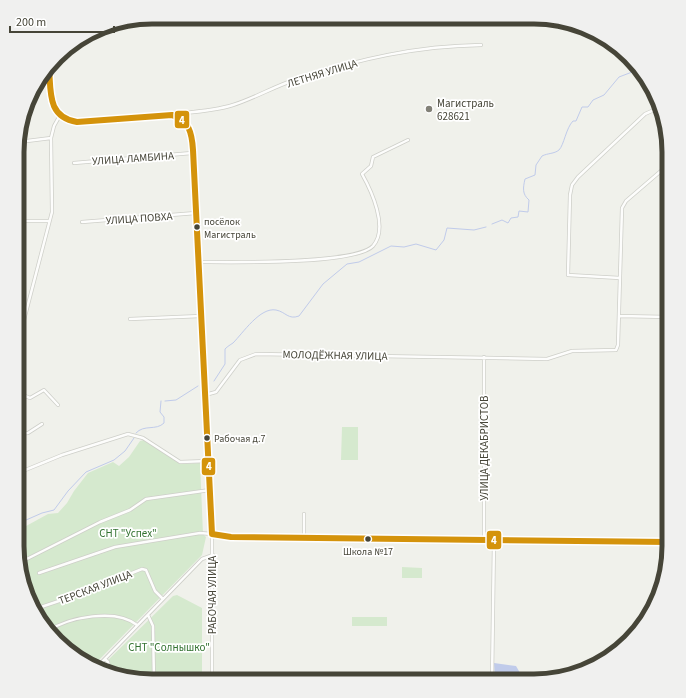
<svg xmlns="http://www.w3.org/2000/svg" width="686" height="698" font-family="'Source Sans 3',sans-serif">
<rect width="100%" height="100%" fill="#f0f1eb"/>
<path fill="#d5e9ce" d="M342 427H358V460H341Z
M144 440 181 464 200 463 203 534 206 537 202 555 93 666 85 663 45 628 24 590 17 555V531L48 514 58 513 67 503 74 491 88 473 113 462 119 466 129 457 140 441Z
M402 567 422 568V578H402Z
M177 595 202 608V681H143L100 668 173 596Z
M352 617H387V626H352Z"/>
<path fill="#c0cbea" d="M494 663 516 666 523 678 546 680 495 681Z"/>
<g fill="none" stroke-linecap="round" stroke-linejoin="round">
<path stroke="#c0cbea" stroke-width="1" d="M492 224 502 220 508 223 511 218 518 217 519 211 528 212 529 200C522 194 523 188 525 179L535 175 536 165 542 156C548 153 554 154 559 150 564 145 566 128 573 121H576L582 107H588L593 100 604 95 619 77 640 69
M214 381 225 364V349C228 346 230 345 233 343 243 333 260 307 276 310 286 312 288 320 299 316L323 284 347 264 359 262 391 246 404 247 416 244 436 250 444 240 447 228 474 230 486 227
M165 401 176 400 198 386
M136 433C144 424 156 431 164 423V417L160 412 161 401
M17 524 42 513 54 510 68 491 86 472 114 460 125 451 134 438"/>
<defs>
<path id="street" d="M173 114C193 112 214 111 233 105 255 98 275 86 297 79 359 59 416 46 481 45
M19 142 51 138
M74 163 192 153
M19 221H49
M82 222 196 213
M199 262C229 262 355 265 373 246 389 228 371 190 362 174L371 166 373 157 408 140
M620 278 568 275 570 195 572 185 578 177 645 114 654 110 662 108
M619 316 669 317
M130 319 201 316
M18 343 52 212 51 138 54 126 59 117
M663 362H669
M18 393 30 398 44 390 58 405
M205 395 216 392 240 360 256 354 547 359 572 351 616 350 618 345 622 208 626 201 669 164
M18 434 28 433 42 424
M18 473 62 455 128 434 143 438 180 462 208 461
M304 514V537
M484 539V357
M19 563 100 522 130 510 146 499 210 490
M39 573 115 547 200 533 212 534V681
M35 609 80 594 142 569 146 570 155 591 163 599
M148 615 153 626 154 681
M48 631C69 617 116 608 137 625
M105 659 108 662 109 670
M97 667 202 559 213 555
M492 681 494 540"/>
<path id="secondary" d="M49 67C51 90 47 121 77 122L172 115C193 119 192 139 193 156L212 534 231 537 669 542"/>
</defs>
<use href="#street" stroke="#cecfc9" stroke-width="4"/>
<use href="#secondary" stroke="#cecfc3" stroke-width="5.5"/>
<use href="#street" stroke="#fdfdfc" stroke-width="2.5"/>
<use href="#secondary" stroke="#f5f6f0" stroke-width="4"/>
<defs>
<path id="bus-1" d="M49 67C51 92 47 117 77 122L172 115C189 120 192 133 193 150L212 534 231 537 669 542"/>
</defs>
<use href="#bus-1" stroke="#fff" stroke-width="9"/>
<use href="#bus-1" stroke="#d4930b" stroke-width="6"/>
</g>
<circle fill="#828177" stroke="#fff" stroke-width="1.5" cx="429" cy="109" r="4"/>
<g fill="#464538" stroke="#fff" stroke-width="1.5">
<circle cx="197" cy="227" r="3.5"/>
<circle cx="207" cy="438" r="3.5"/>
<circle cx="368" cy="539" r="3.5"/>
</g>
<g text-anchor="middle" stroke-width="3.5" stroke-linejoin="round" paint-order="stroke">
<g font-size="10" fill="#464538" stroke="#fff" text-anchor="start">
<text x="204" y="225">посёлок<tspan x="204" dy="13">Магистраль</tspan></text>
<text x="214" y="442">Рабочая д.7</text>
<text x="368" y="555" text-anchor="middle">Школа №17</text>
</g>
<g font-size="11" fill="#464538" stroke="#fff">
<text transform="translate(322 73) rotate(-17)" y="4">ЛЕТНЯЯ УЛИЦА</text>
<text transform="translate(133 158) rotate(-4)" y="4">УЛИЦА ЛАМБИНА</text>
<text transform="translate(139 218) rotate(-4)" y="4">УЛИЦА ПОВХА</text>
<text transform="translate(335 355) rotate(1)" y="4">МОЛОДЁЖНАЯ УЛИЦА</text>
<text transform="translate(484 448) rotate(-90)" y="4">УЛИЦА ДЕКАБРИСТОВ</text>
<text transform="translate(95 587) rotate(-21)" y="4">ТЕРСКАЯ УЛИЦА</text>
<text transform="translate(212 595) rotate(-90)" y="4">РАБОЧАЯ УЛИЦА</text>
</g>
<g font-size="11" fill="#464538" stroke="#fff" text-anchor="start">
<text x="437" y="107">Магистраль<tspan x="437" dy="13">628621</tspan></text>
</g>
<g font-size="11" fill="#337231" stroke="#fff">
<text x="128" y="537">СНТ "Успех"</text>
<text x="169" y="651">СНТ "Солнышко"</text>
</g>
</g>
<path d="M0 0H686V698H0ZM152 24H534A128 128 0 0 1 662 152V546A128 128 0 0 1 534 674H152A128 128 0 0 1 24 546V152A128 128 0 0 1 152 24Z" fill="#f0f0ef" fill-rule="evenodd"/>
<path fill="none" stroke="#464538" stroke-width="5" d="M152 24H534A128 128 0 0 1 662 152V546A128 128 0 0 1 534 674H152A128 128 0 0 1 24 546V152A128 128 0 0 1 152 24Z"/>
<g stroke="#fff" stroke-width="1.5">
<rect x="174" y="110" width="16" height="19" rx="4" fill="#d4930b"/>
<rect x="201" y="457" width="15" height="19" rx="4" fill="#d4930b"/>
<rect x="486" y="530" width="16" height="20" rx="4" fill="#d4930b"/>
</g>
<g font-size="11" text-anchor="middle" font-weight="bold" fill="#fff">
<text x="182" y="124">4</text>
<text x="209" y="470">4</text>
<text x="494" y="544">4</text>
</g>
<path d="M10 26v6h104v-6" fill="none" stroke="#464538" stroke-width="2"/>
<text x="16" y="26" font-size="12" fill="#464538" stroke="#ffffff" stroke-width="3" paint-order="stroke">200 m</text>
</svg>
